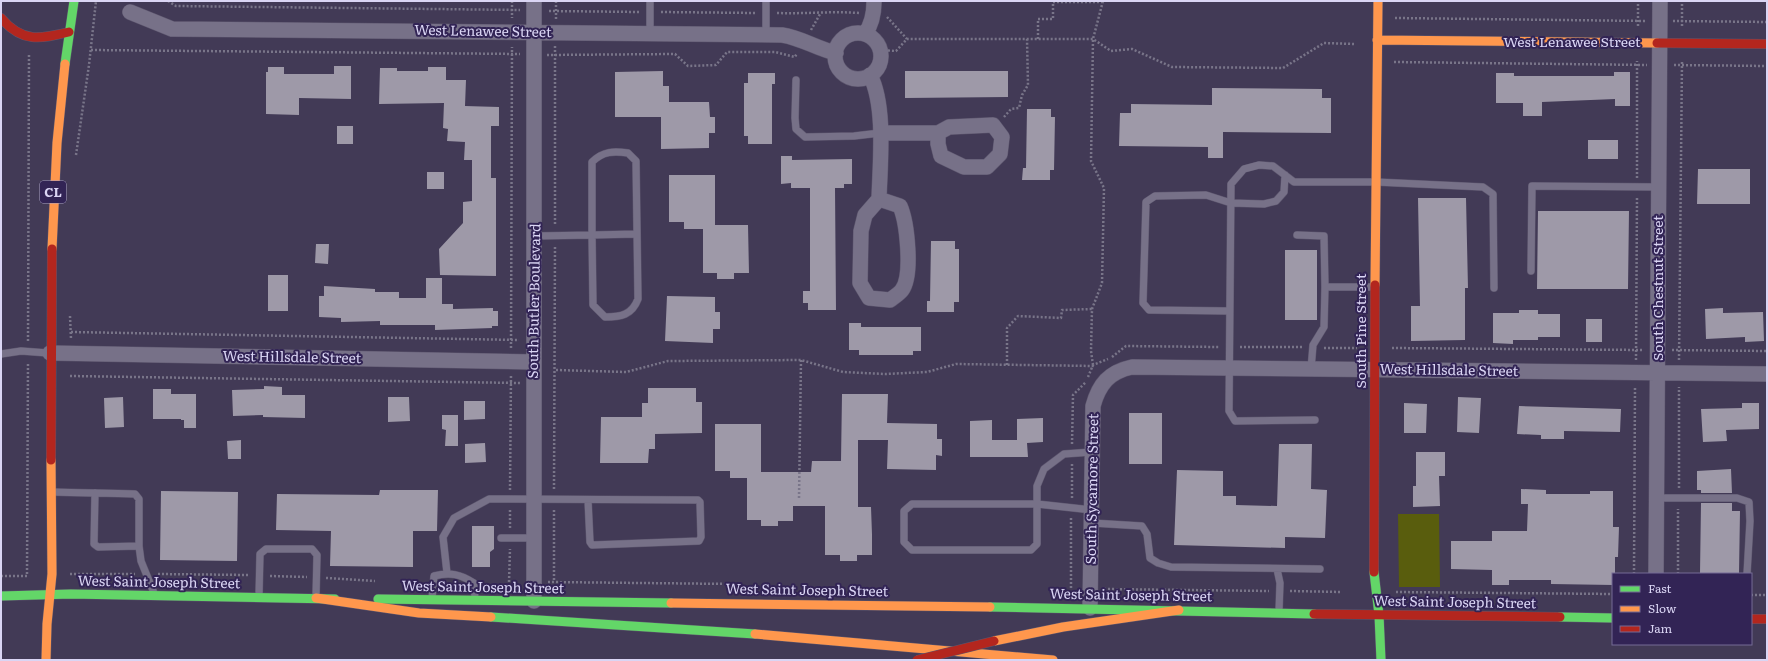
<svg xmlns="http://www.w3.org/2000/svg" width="1768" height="661" font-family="Literata,serif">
<rect width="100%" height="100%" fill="#423a56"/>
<path fill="#595d0d" d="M1398 514H1439L1440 587H1399Z"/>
<path fill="#9e99a8" d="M334 66H351V99L299 98V115L266 114V72H268V67H284V74H334Z
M428 67H446V80H466L465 106 499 107V126H491V178H496V276L440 275 439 249 463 223V202L472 201V160H464L465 142 447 141 448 129 443 128 444 103 379 104 380 68H397V71H428Z
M663 71V86H669V102H709L710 117H715V133H709V148L661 149V117H615V72Z
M905 71H1008V97L905 98Z
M1614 72H1630V106H1615V99L1542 102V116H1523V103H1496V73H1514V76H1614Z
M748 73H775V84H772V144H748V136H744V83H748Z
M1212 88 1322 89V98H1331V133L1223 132V158H1208V147L1119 146 1120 113H1131V104L1212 105Z
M1027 109H1051V117H1055L1054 170H1050V180H1022L1023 168H1026Z
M337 126H353V144H337Z
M1588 140H1618V159H1588Z
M781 156H792V160L852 159V184H844V188H835L836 310H808V303H803V291H810V188H791V183L781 184Z
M1698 169H1750V204H1697Z
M427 172H444V189H427Z
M669 175H715V225H748L749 273H734V279H717V273H703V229H684V222H669Z
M1418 198H1466L1468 288H1465V340L1411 341V306H1420Z
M1538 211H1629L1628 289H1537Z
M931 241H955V249H959V302H954V312H927V301H930Z
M316 244H329L328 264 315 263Z
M1285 250H1317V320H1285Z
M268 275H288V311H268Z
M426 278H442V304H453V309L493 308V311H498V326H492V328L435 330V325H380V321L341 322V318L319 317V296H324V286L375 289V292H399V298H426Z
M667 296 715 297V312H720V329H713V343L665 341Z
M1723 308V313L1763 312 1764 341 1745 342V337L1706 339 1705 309Z
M1519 310H1538V314H1560V337H1538V340H1513V344L1493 343V313H1519Z
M1586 319H1602V342H1586Z
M849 323H861V327H921V351H913V355H859V350H849Z
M264 386 282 387V395H305V418L263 417V415L233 416 232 390 264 389Z
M648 388H696V402H702V433L655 434V449H649L648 463H600L601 417H642V403H648Z
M153 389H171V394H196V428H184V420H181V419H153Z
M842 394H888L887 423 937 424V439H942V456L936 455V470L887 469 888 440H858V507H871L872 534V555H857V561H840V555H825V506H793V521H778V526H761V520H747V478H730V471H715V424H761V472H811L812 461H841Z
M123 397 124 427 105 428 104 398Z
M388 397H409L410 421 388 422Z
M1458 397 1481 398 1479 433 1457 432Z
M464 401H485V419L464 420Z
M1404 403 1427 404 1426 433H1404Z
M1742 403H1759V429L1726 430 1727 441 1703 442 1701 409 1742 408Z
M1519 406 1621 409 1620 432 1564 431V439H1541V435L1517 434Z
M1129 413H1162V464H1129Z
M442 415H458V446H445L446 430 442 429Z
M1043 418V442L1027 443 1028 457H970V421L992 420V440H1017V419Z
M241 440V459H228L227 441Z
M485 443 486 462 465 463V444Z
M1279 444H1312L1311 489 1327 490 1325 538 1285 537V548L1174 545 1177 470 1223 471V496H1236V505L1277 506Z
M1416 452H1445V476H1439L1440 506 1413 507V486H1416Z
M1731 469 1732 493H1701V490H1697V471Z
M1521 489 1546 490V494H1590V491H1613V527H1619L1618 557H1615V574H1613V585L1551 584V580H1509V585H1492V570L1451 569V541H1492V531H1527L1528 504H1521Z
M380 490H438L437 531H413V567L330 566 331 531 276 530 277 494 379 495Z
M161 491 238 492 237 561 160 560Z
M1701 503H1732V511H1740L1739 574H1700Z
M472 526H494V549L490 552V567H472Z"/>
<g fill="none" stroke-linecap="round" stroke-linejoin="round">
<defs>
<path id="lane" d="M766 1V35
M650 33V1
M796 80 795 118 796 129 805 137 854 136 880 133
M1297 235 1324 236 1325 287
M535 236 592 235V162C603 151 614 151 628 153L636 161 638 299C632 315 621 317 605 317L593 305 592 235 636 234
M1531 271 1532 186 1659 187
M1229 311 1149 310 1143 303 1146 202 1155 196 1206 195 1231 203 1264 204 1276 201 1284 192 1285 175
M1 354 21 351 48 353
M1311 369 1313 345 1324 327 1325 287H1373
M1315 420 1235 421 1229 411 1231 184 1244 169 1259 165 1273 166 1294 182H1376L1483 187 1493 194 1494 288
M53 492C81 493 108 493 135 494L139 499V546L98 547 94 544 95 493
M1656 498H1737L1749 502 1750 521 1747 574
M1092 510 1037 504H912L904 511V542L912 550H1031L1037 544V486L1044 469 1064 454 1092 452
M1092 523 1142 526 1147 534 1150 558 1158 563 1171 567 1320 569
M501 538H534
M139 546 141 561 154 593
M1277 569 1280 583 1279 611
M447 573 443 537 454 518 489 499 698 500 700 502 701 537 699 541 592 545 590 542 588 500
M259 595 260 554 266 549H312L317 555 316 596
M432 598 434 576C450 572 460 574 474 583L475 599"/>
<path id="street" d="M130 12 172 29 782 35C802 38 817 49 836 53
M835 56a23 23 0 1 1 46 0a23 23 0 1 1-46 0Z
M865 34C872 24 874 14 874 2
M870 75C886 106 880 164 879 199L865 215 861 231 860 283 869 298 890 300C894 297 899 294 902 290 913 275 907 222 900 206L879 199
M880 133H938L949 127 993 125 1002 137 1000 154 987 167H964L941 156 938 144V133
M50 353 533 362
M1656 574 1660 1
M534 601V1
M1090 608 1093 406C1099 384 1109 372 1132 367L1767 374"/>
<path id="fast" d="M65 64 74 1
M1374 572 1379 615 1381 660
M1 596 71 594 335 599
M378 599 671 603
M990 607 1314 614
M491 617 755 634
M1560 617 1613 618"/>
<path id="slow" d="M1377 40 1657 43
M52 249 57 143 65 64
M1375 285 1378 1
M316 598 419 613 491 617
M671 603 990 607
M755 634 1053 660
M994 641 1063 627 1179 610
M46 660 47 624 52 574 51 460"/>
<path id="jam" d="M1 18C22 43 40 39 69 32
M1657 43 1767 44
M51 460 52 249
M1374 572 1375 285
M1314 614 1560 617
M1751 619H1767"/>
</defs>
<use href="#lane" stroke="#5d566e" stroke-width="8"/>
<use href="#street" stroke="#5d566e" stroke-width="16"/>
<use href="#fast" stroke="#5d566e" stroke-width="10"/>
<use href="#slow" stroke="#5d566e" stroke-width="10"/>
<use href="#jam" stroke="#5d566e" stroke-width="10"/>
<path stroke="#797589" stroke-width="2.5" stroke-dasharray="2 2" stroke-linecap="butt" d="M168 1 176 6 520 10
M512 1V18
M549 11 640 12
M661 12 756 13
M777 13C805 14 831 11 859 13
M887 17 907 39
M1395 18 1646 21
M556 19V1
M1673 21 1767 22
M1638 26V1
M1682 26V1
M811 30 820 14
M1038 39V19H1053V2H1103
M555 46V225
M91 50 520 54
M880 50 896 51 907 39H1093L1111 51 1132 49 1172 67 1283 68 1324 43 1354 44
M547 55 675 54 688 66 716 65 727 52H775L795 57 797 53
M1394 62 1647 65
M1674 65 1767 66
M1004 117 1011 109 1019 108 1022 95 1028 85 1027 39
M76 155 89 65 96 1
M1637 178V61
M70 316 71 339
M71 332 519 340
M28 341 29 54
M1240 347H1303
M511 348 512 47
M1324 348H1357
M1392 348 1643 350
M1672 350 1767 351
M1112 357 1126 346 1219 347
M1636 360 1637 197
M1679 360 1682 61
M1007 365V328L1018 316 1061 318 1062 310 1092 309
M1093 365 1091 351 1092 309 1102 283 1104 188 1091 161 1093 39 1103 1
M556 370 626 372 668 361 801 360 843 372 885 374 927 372 956 364 1094 366
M70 376 520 383
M1088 377 1093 365 1108 359
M1072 444 1073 395 1086 382
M1679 488V387
M554 489 555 246
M510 490 511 375
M799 498 801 360
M1072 498V463
M554 510V582
M510 528V509
M70 574H135
M158 574 249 575
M1634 574 1635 387
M1678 574V509
M1 576H27L28 362
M270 576 307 577
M326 578 375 581
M509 582 510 549
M548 582 735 584
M1071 588V517
M1104 589 1269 591
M1290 591 1342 592
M1396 592 1613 594
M1751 595H1767"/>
<use href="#lane" stroke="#777188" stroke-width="7"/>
<use href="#street" stroke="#777188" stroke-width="15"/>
<use href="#fast" stroke="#63d668" stroke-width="9"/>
<use href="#slow" stroke="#ff974d" stroke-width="9"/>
<use href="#jam" stroke="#b3261e" stroke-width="9"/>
<defs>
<path id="jam-bridge" d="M917 660 994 641"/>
</defs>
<use href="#jam-bridge" stroke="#5d566e" stroke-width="10" stroke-linecap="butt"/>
<use href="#jam-bridge" stroke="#b3261e" stroke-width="9"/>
</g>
<g text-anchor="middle" stroke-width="4" stroke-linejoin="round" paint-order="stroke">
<rect fill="#322455" stroke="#a8a0c4" stroke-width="1" x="40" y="181" width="26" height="22" rx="3"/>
<g font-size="13" font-weight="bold" fill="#dad5f4">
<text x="53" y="197">CL</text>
</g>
<g font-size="14" fill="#dad5f4" stroke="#322455">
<text transform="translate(483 31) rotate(1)" y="5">West Lenawee Street</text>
<text x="1572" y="47">West Lenawee Street</text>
<text transform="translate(1658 288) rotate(-90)" y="5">South Chestnut Street</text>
<text transform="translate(534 301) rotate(-89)" y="5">South Butler Boulevard</text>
<text transform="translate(1361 331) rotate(-90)" y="5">South Pine Street</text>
<text transform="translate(292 357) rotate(1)" y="5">West Hillsdale Street</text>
<text transform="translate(1449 370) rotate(1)" y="5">West Hillsdale Street</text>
<text transform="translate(1092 489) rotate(-89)" y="5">South Sycamore Street</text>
<text transform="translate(159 582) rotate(1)" y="5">West Saint Joseph Street</text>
<text transform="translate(483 587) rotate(1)" y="5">West Saint Joseph Street</text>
<text transform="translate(807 590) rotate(1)" y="5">West Saint Joseph Street</text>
<text transform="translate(1131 595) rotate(1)" y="5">West Saint Joseph Street</text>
<text transform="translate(1455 602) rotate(1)" y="5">West Saint Joseph Street</text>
</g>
</g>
<rect width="1768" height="661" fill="none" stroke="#dad5f4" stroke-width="4"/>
<rect x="1612" y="573" width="140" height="72" fill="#322455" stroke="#756b95"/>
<rect x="1620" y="586" width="20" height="6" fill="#63d668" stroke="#756b95"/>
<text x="1648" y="593" font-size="12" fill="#dad5f4">Fast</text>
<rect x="1620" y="606" width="20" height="6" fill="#ff974d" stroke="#756b95"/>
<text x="1648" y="613" font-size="12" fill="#dad5f4">Slow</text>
<rect x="1620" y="626" width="20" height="6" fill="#b3261e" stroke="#756b95"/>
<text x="1648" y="633" font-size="12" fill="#dad5f4">Jam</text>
</svg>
